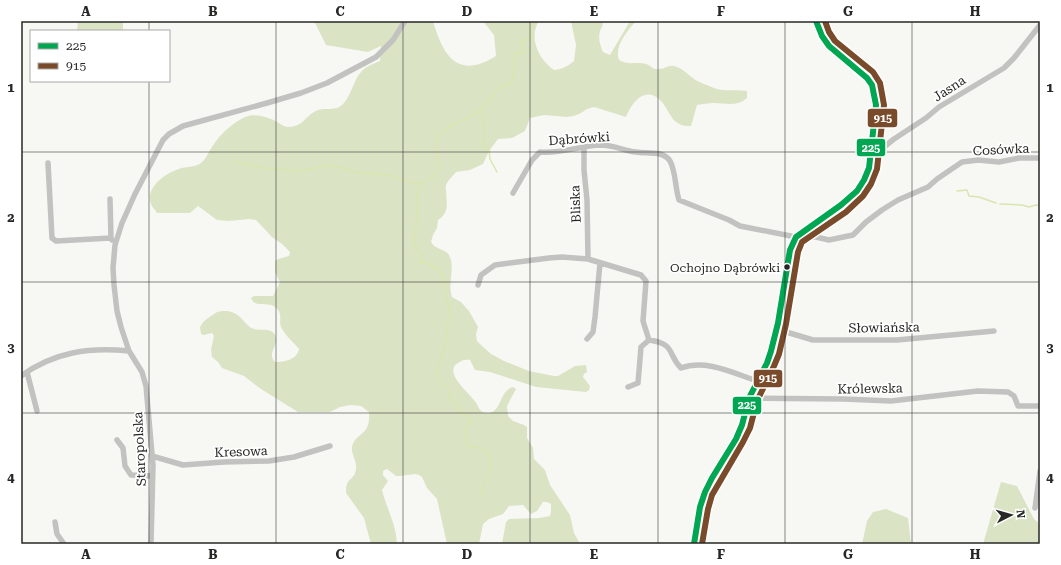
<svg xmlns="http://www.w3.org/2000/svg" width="1061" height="565" font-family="'Roboto Serif',serif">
<rect width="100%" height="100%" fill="#f7f8f4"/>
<path fill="#dbe3c5" d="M78 21H123V31H77Z
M314 21H433C443 56 458 80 496 56L494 35 483 21H539C528 38 539 60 554 70 563 69 568 66 574 61L576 45 571 21H603C603 25 602 27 600 31 598 39 600 45 603 52L610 55 630 21H636C627 32 614 46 619 60 629 66 636 61 646 64 651 65 652 70 659 69 665 69 668 65 674 66 683 68 687 74 694 79 700 83 708 85 714 88 724 92 737 89 747 91V98C737 107 726 103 713 103 708 103 703 104 697 105L691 126C686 126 681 126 676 122 670 117 667 108 662 102 646 84 632 102 626 117L594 107 587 109 581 113 574 116 567 117 544 115 530 118 525 131 512 138 498 139 489 151 483 164 470 170 456 172C453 176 448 180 446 185 445 188 446 188 446 191 447 204 449 213 438 220L437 228 433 235 431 242C435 250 445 248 449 255 456 268 447 283 452 297L461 302 469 311 478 327 476 334 477 341 480 344 491 354 504 361 529 371 554 376H558L575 366 586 365 587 372 584 374 583 377 590 386 589 390 586 392 536 387 490 372 475 370 470 360C465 359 462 360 458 363 443 372 468 392 474 400 477 403 478 408 481 411 483 413 486 413 489 413 502 411 499 391 513 387L516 389 507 406 508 416 513 421 524 425 527 427V438L533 448 534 459 545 470 550 485 570 515 574 533 580 544H502L506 522 509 519 539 518 550 516 551 512V504L547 502H543L537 511 531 514 523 505 509 506 503 514 489 519 483 524 479 544H447L437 499 427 488 422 477 419 475 415 474 400 476H396L387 469 383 471V475L388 481 382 490C387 510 396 523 397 544H371L364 518 346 493C346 490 346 486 347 484 350 477 355 479 356 468 357 461 351 454 352 447 356 431 371 437 369 412L361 406 350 405 340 407 330 412H298L261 389 244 376 222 368 218 362 212 357 211 350 214 336 212 333 204 335 201 334 200 327C204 320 208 318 214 314 218 311 221 311 226 311 242 312 244 326 254 329 261 331 271 327 275 335 280 345 266 353 275 362 284 362 297 360 299 349 293 342 285 335 281 327 278 319 284 314 275 307 268 301 255 309 251 298L254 296H273L280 282 275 272V261L278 259 289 256 290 252 282 244 272 237 256 220 249 219 229 221 217 220 198 206 190 213H157C156 211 153 208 152 206 143 189 165 173 179 169 186 166 196 168 202 162 206 159 209 151 212 147 220 134 231 124 245 117 255 113 268 117 277 122 281 124 284 127 288 127 304 127 305 115 318 110 325 108 333 110 339 107 350 102 353 80 361 72 366 66 373 64 380 61L381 46 368 52 326 45Z
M1001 482 1017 486 1034 519 1040 524V544H983Z
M886 509 908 518 911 544H862L867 521 873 512Z"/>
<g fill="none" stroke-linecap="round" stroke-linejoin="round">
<path stroke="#d9e6ae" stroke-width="1.5" d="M482 109 484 122 483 126 485 135 483 145 485 148 489 150 490 159 497 172
M235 162 265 168 295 171 312 169 328 165 340 167 354 172 388 175 409 182 421 184 437 173C442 161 434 150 437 140 440 127 467 119 477 113 488 106 492 93 501 85L506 86 514 79 513 74C516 67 516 62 514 55L515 53 521 54 523 51 522 40H530L531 37V29L535 21
M421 184 417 196 418 205 414 244 422 256 420 263H427L439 270 445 279V291L449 307 448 322 446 342 437 371C438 380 443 385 450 391V395L448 397 451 398 461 413 468 417 471 422C466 427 459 442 470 446 472 447 474 447 476 447 484 449 490 453 491 461 494 472 483 483 480 494
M957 191 967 190 969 196 979 197 996 203
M1000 204 1022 205 1029 207 1036 205 1040 206"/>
<path stroke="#c2c3c1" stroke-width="5.5" d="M584 147V170L587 200 588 259
M48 163 52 238 56 241 111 238
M869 167 884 147 894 139 926 118 939 107 1004 68 1014 58 1040 25
M513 193 532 160 540 152C560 154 580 146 600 145 615 145 624 151 636 152 647 154 663 150 670 161 676 172 675 188 679 200L729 220 740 226 796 237H816L829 240 853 235 866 222 882 210 898 200 928 187 937 179 962 162 978 160 999 162 1019 158H1040
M110 199 111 238 112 240
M478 285 481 275 495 265 549 258 562 257 588 259 641 275 646 281 643 321 649 340C676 344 667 354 681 368 706 359 733 373 757 381
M776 332 783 331 813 340H897L994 331
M587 339 593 332 595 317 600 263
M27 372 37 411
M21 376C54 352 89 347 129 351
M628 387 638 383 641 347 649 340
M749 398 843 399 891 401 978 391 1008 392 1014 396 1018 406H1040
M117 440 123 448 125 466 131 475 152 476
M152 456 183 465 224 462 269 461 294 457 330 446
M1035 508 1040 471
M55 522 57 534 64 544
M151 544 153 465 146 386 142 372 129 351 121 327 117 311 114 285 113 268 115 245 122 223 135 194 163 140 169 134 183 126 267 103 301 93 327 83 376 57 393 40 405 21
M694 544 700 507 705 492 712 478 736 439 742 425 749 398 755 385 767 363 771 351 778 323 790 250 796 237 841 205 857 191 864 180 869 168 876 105 872 85 867 78 829 46 822 36 816 21"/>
<defs>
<path id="bus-1" d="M694 544 700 507 705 492 712 478 736 439 742 425 749 398 767 363 771 351 778 323 790 250 796 237 841 205 857 191 864 180 869 168 876 105 872 85 867 78 829 46 822 36 816 21"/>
<path id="bus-2" d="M702 544 708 509 712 495 743 442 750 428 757 401 774 366 779 354 786 324 798 252 802 242 846 212 863 196 871 184 877 169 884 105 880 83 873 72 835 41 829 32 825 21"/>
</defs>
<use href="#bus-1" stroke="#fff" stroke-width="9"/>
<use href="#bus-2" stroke="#fff" stroke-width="9"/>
<use href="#bus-1" stroke="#00a651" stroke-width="6"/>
<use href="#bus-2" stroke="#7a4b2a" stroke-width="6"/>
</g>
<path fill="none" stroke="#272825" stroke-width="1" stroke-opacity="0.55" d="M149 21V31M276 21V544M403 21V544M530 21V544M658 21V544M785 21V544M912 21V544M149 81V544M21 152H1040M21 282H1040M21 413H1040"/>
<circle fill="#272825" stroke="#fff" stroke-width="1.5" cx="787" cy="267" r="3.5"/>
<g text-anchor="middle" stroke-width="3.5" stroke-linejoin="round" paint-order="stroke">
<g font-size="12" fill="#272825" stroke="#fff" text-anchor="end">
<text x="780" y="272">Ochojno Dąbrówki</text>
</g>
<g font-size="13" fill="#272825" stroke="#fff">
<text transform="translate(949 88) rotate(-33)" y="5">Jasna</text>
<text transform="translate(579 138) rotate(-4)" y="5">Dąbrówki</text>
<text transform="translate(1001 149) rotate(-3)" y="5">Cosówka</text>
<text transform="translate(575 204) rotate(-92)" y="5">Bliska</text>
<text transform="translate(884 327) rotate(-1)" y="5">Słowiańska</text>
<text transform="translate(870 388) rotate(-1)" y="5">Królewska</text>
<text transform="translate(139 449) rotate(-93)" y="5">Staropolska</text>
<text transform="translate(241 451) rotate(-2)" y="5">Kresowa</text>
</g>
</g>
<g stroke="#fff" stroke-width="1.5">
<rect x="867" y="108" width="31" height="20" rx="4" fill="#7a4b2a"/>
<rect x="856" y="138" width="30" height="19" rx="4" fill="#00a651"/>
<rect x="753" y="369" width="30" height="19" rx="4" fill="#7a4b2a"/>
<rect x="732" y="396" width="30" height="19" rx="4" fill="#00a651"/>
</g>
<g font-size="11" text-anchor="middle" font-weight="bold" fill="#fff">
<text x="883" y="122">915</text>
<text x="871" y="152">225</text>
<text x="768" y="382">915</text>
<text x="747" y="409">225</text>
</g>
<rect width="1061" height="565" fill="none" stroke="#ffffff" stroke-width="44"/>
<rect x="30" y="30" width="140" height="52" fill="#ffffff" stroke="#a9a9a8"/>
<rect x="38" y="43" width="20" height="6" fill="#00a651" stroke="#a9a9a8"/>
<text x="66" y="50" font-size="12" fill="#272825">225</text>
<rect x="38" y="63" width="20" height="6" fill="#7a4b2a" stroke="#a9a9a8"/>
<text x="66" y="70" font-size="12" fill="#272825">915</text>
<g transform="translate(1011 515) rotate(84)" stroke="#ffffff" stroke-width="3" paint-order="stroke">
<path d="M0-3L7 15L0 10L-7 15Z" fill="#272825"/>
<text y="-6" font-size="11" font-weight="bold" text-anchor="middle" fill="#272825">N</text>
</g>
<rect x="22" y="22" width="1017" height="521" fill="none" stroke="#272825" stroke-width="1.5"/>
<g font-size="13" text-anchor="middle" font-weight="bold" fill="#272825">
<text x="86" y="16">A</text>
<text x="213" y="16">B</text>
<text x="340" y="16">C</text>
<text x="467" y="16">D</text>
<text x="594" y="16">E</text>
<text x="721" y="16">F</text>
<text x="848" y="16">G</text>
<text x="975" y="16">H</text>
<text x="11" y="92">1</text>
<text x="1050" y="92">1</text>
<text x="11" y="222">2</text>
<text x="1050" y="222">2</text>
<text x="11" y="352">3</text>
<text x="1050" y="352">3</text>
<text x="11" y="482">4</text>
<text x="1050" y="482">4</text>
<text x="86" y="559">A</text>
<text x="213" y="559">B</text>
<text x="340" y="559">C</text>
<text x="467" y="559">D</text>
<text x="594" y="559">E</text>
<text x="721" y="559">F</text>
<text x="848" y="559">G</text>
<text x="975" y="559">H</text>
</g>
</svg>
